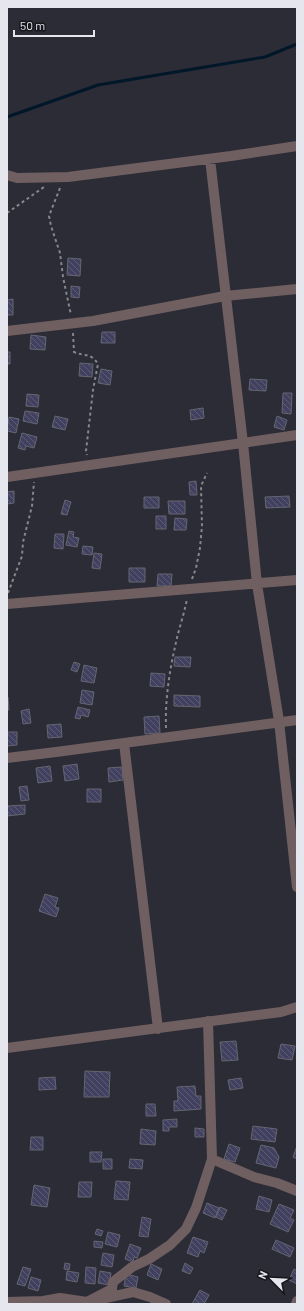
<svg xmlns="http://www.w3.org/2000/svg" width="304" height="1311" font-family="Barlow,sans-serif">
<defs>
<pattern id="building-back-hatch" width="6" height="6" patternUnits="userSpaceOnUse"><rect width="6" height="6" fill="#41415f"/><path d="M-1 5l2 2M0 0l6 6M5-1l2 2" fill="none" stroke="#5c5c76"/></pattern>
</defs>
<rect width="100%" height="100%" fill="#2c2c37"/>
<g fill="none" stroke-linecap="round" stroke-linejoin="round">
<path stroke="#00172a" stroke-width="3" d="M7 117 98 85 265 57 297 44"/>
</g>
<path fill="url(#building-back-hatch)" stroke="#656572" d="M68 258 81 259 80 276 67 275Z
M71 286 80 287 79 298 71 297Z
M13 299V315H7V300Z
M102 332H115V343H101Z
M31 335 46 337 45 350 30 349Z
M7 352H10V364H7Z
M80 363 93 364 92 377 79 376Z
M101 369 112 371 110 385 98 383Z
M250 379 267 380 266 391 249 390Z
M283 393H292L291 414 282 413Z
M27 394 39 395 38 407 26 406Z
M203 408 204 418 191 420 190 410Z
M25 411 39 413 37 424 23 421Z
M55 416 68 419 65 430 52 427Z
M277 416 287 420 284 430 274 427Z
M9 417 19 419 16 433 7 431Z
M22 433 37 437 34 448 26 446 25 450 18 448Z
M196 481 197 495H190L189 482Z
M14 491V503L7 504V507V492Z
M289 496 290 507 266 508 265 497Z
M144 497H159V508H144Z
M65 500 71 502 67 515 61 514Z
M168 501H185V514H169Z
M156 516H166V529H156Z
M175 518 187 519 186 530H174Z
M69 531 74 532 73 537 79 538 77 547 66 545Z
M55 534H64L63 549 54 548Z
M83 546 93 547 92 555 82 554Z
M94 553 102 554 100 569 92 568Z
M129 568H145V582H129Z
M158 574H172L171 586H157Z
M175 657H191L190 667 174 666Z
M74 662 80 664 77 672 71 670Z
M84 665 97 668 94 683 81 681Z
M151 673 165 674 164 687 150 686Z
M82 690 94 692 92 705 80 703Z
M174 695 200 696V707L174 706Z
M7 697H8L9 710H7Z
M78 707 90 710 88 717 81 715 80 719 75 718Z
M29 709 31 723 23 724 21 711Z
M159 716 160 733 145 734 144 717Z
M61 724 62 737 48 738 47 725Z
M7 732H17V745L7 746Z
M77 764 79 779 65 781 63 766Z
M50 766 52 781 38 783 36 768Z
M122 767 123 780 109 782 108 768Z
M27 786 29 800 21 801 19 787Z
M87 789H101V802H87Z
M25 805V814L7 816V806Z
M45 894 58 898 55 907 59 908 56 917 39 911Z
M236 1041 238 1060 222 1061 220 1042Z
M281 1044 295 1046 292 1060 278 1058Z
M85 1071 110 1072 109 1097H84Z
M55 1077 56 1089 39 1090V1078Z
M241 1078 243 1088 230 1090 228 1080Z
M195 1086 196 1096H201V1109L174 1111V1101H178L177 1087Z
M146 1104H155L156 1116H146Z
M177 1119V1127H169V1131H163V1120Z
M253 1126 277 1129 275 1142 251 1139Z
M195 1128 204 1129V1137H195Z
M141 1129 156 1131 155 1145 140 1144Z
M31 1137H43V1150H30Z
M229 1144 240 1148 235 1162 224 1159Z
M261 1145 274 1148 279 1157 276 1168 256 1163Z
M297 1146V1159L293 1157Z
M90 1152H102L101 1162H90Z
M103 1159H112V1169H103Z
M130 1159 143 1160 142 1169 129 1168Z
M116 1181 130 1182 128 1200 114 1199Z
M79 1182H92L91 1197H78Z
M34 1185 50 1188 47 1207 31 1205Z
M259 1196 272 1200 269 1212 256 1209Z
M207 1203 219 1208 215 1218 203 1213Z
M279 1204 294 1210 290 1218 294 1220 288 1232 270 1224Z
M220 1207 227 1210 222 1220 216 1217Z
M142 1217 151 1219 148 1237 139 1236Z
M97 1229 103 1231 101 1236 95 1234Z
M108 1232 120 1235 117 1247 105 1244Z
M193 1237 208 1242 204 1253 200 1251 198 1257 187 1253Z
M276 1240 294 1248 290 1257 272 1249Z
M94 1241 103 1242 102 1248 94 1247Z
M130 1244 141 1248 137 1258 134 1257 133 1262 125 1259Z
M103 1253 114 1255 112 1267 101 1265Z
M65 1263 70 1264 69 1270 64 1269Z
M185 1263 193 1268 190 1274 182 1271Z
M151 1264 162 1269 158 1280 147 1275Z
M23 1267 31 1269 25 1286 17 1284Z
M86 1267 96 1268 95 1284 85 1283Z
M294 1269 297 1271V1284L289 1280Z
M67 1271 79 1273 77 1282 66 1280Z
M100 1271 111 1273 109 1285 98 1283Z
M126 1274 138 1277 136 1288 124 1286Z
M31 1277 41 1280 38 1291 28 1288Z
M200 1290 209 1295 204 1304H192Z"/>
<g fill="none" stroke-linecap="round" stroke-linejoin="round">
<path stroke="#86868f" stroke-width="2" stroke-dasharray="3 3" stroke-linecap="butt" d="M60 188 49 216 51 226 60 253 63 277 71 315
M7 213 44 187
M73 333 74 352C85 357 90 352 98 364L93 390 86 451 87 455
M192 579 196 568 200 548 202 526 201 486 207 473
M8 593 22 556 23 542 32 506 34 482
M166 728C165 702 169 673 175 647 178 631 184 615 187 599"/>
<path stroke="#705f60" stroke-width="10" d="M210 159 243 443 257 584 279 721 297 887
M7 175 17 178 68 177 231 156 297 146
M7 331 93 321 225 296 297 289
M7 477 297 435
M7 604 297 580
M124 743 158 1029
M7 758 56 752 297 720
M7 1048 281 1012 297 1007
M212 1159 254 1177 277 1183 297 1191
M7 1302 43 1301 60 1298 87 1302 133 1292 150 1297 166 1304
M87 1302 112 1289 113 1282 132 1267 149 1259 170 1245 186 1229 196 1208 212 1159 208 1021
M296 1304 297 1301"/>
</g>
<rect width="304" height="1311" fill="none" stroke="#e6e7ee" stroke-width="16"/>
<g transform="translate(272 1279) rotate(294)" stroke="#15151a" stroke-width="3" paint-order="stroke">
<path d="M0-3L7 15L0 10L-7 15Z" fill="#e6e7ee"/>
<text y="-6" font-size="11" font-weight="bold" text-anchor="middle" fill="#e6e7ee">N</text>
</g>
<path d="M14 30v6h80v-6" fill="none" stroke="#e6e7ee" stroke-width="2"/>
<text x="20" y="30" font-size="12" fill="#e6e7ee" stroke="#15151a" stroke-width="3" paint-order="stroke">50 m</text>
</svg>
